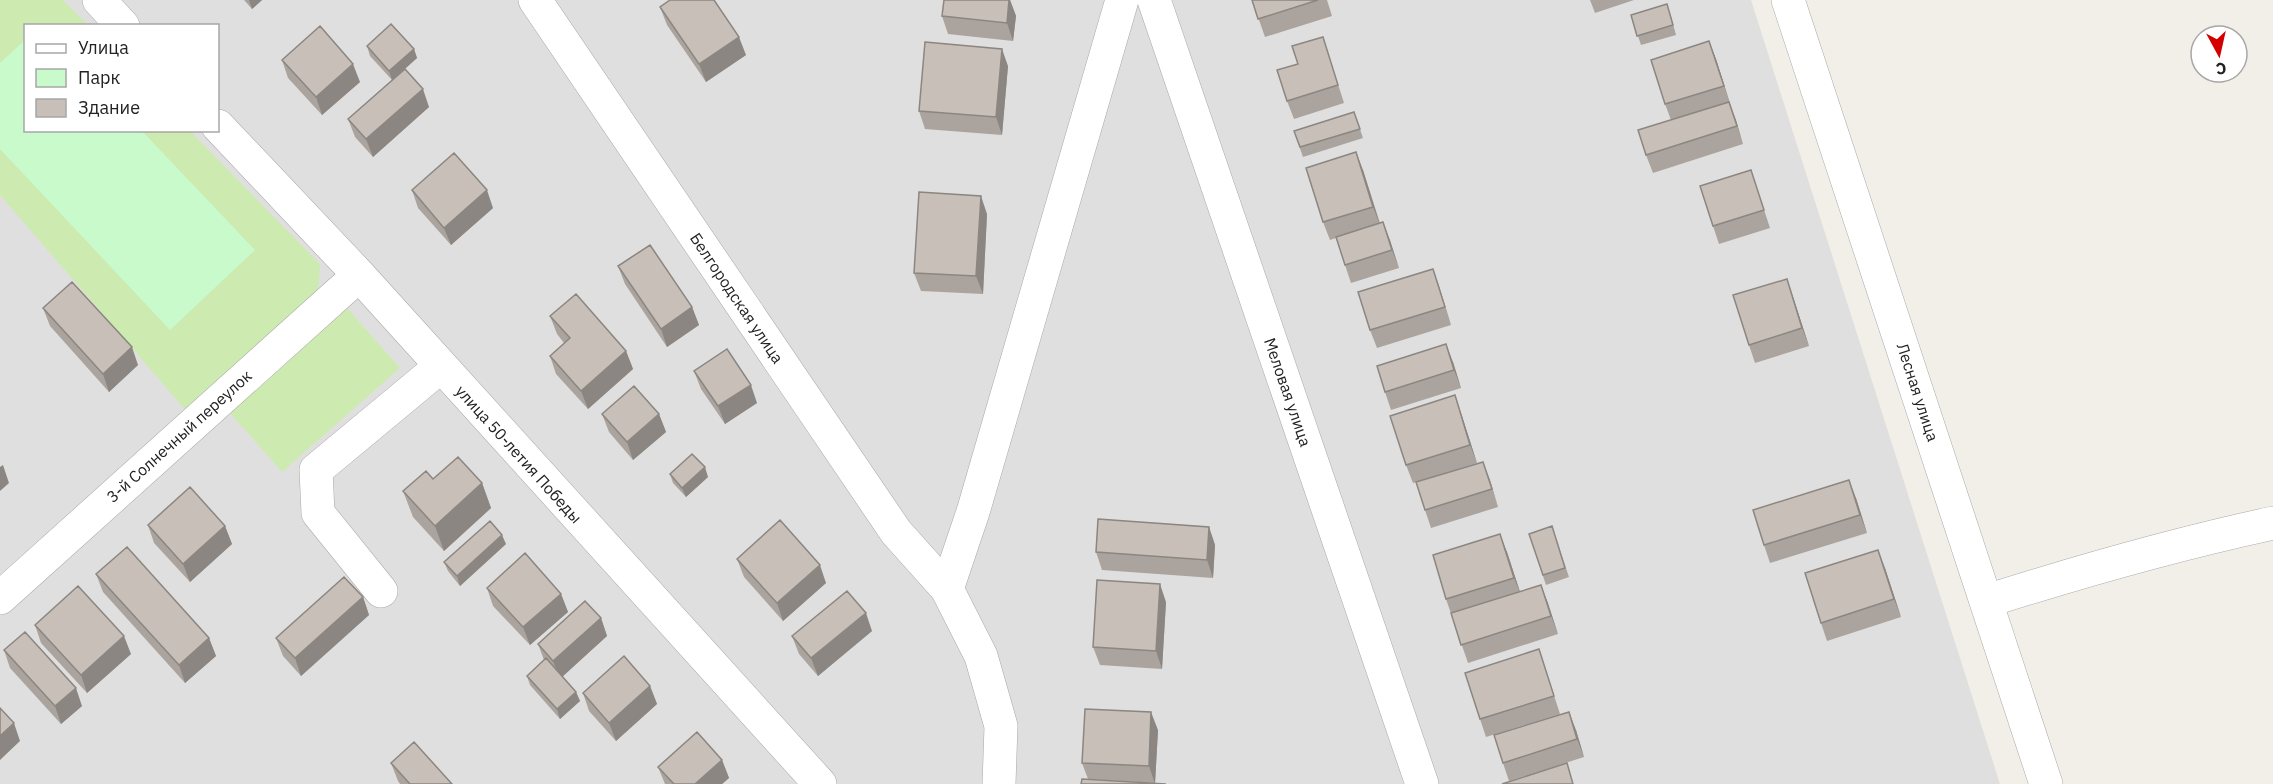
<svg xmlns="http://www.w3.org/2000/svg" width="2273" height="784" font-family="'IBM Plex Sans',sans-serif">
<rect width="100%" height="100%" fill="#f2efe9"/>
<path fill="#e0dfdf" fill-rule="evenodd" d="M0 0H1751L2000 784H0ZM26 26H218V130H26Z"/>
<path fill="#cdebb0" d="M0 0H63L88 25 26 26V130L190 131 320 264 318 299 188 413 0 195Z
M347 308 400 368 282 472 229 412Z"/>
<path fill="#c8facc" d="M25 40 26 130 142 131 255 250 170 330 0 149V63Z"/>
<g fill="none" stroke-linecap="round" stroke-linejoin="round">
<defs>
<path id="minor" d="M99 0 123 26
M535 0 896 532 947 589 981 656 1001 726 999 784
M1154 0 1422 784
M1788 0 2046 784
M218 126 359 275 820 784
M947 589 973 512 1122 0
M381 591 318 513 316 470 440 367
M0 598 359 275
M1987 601C2081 571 2176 544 2273 523"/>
</defs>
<use href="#minor" stroke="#a9a9a9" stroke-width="34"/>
<use href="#minor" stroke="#fff" stroke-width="33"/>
</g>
<path fill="#aba49e" d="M244 0H262L252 9Z
M944 0H1010L1016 16 1013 41 948 34 942 16Z
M1252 0H1327L1332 16 1265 37Z
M1590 0H1634L1595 13Z
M660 7 746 55 706 82 667 25Z
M1670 13 1676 35 1641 45 1631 15Z
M1323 37 1344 103 1294 119 1287 101Z
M367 46 414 49 417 58 405 69 429 107 373 157 355 137 348 119 392 80 370 56Z
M1716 59 1743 144 1653 173 1646 155 1671 120 1665 104Z
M282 60 360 82 322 115 288 78Z
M1008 66 1002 135 925 129 919 111Z
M1354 112 1363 138 1303 157 1294 131Z
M1363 170 1380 223 1383 222 1399 268 1351 283 1336 238 1330 240 1323 222Z
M1751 170 1770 228 1719 244 1713 226Z
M412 190 493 208 451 245 418 208Z
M987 214 983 294 921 291 914 273Z
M618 266 692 307 699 325 667 347 625 284Z
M1433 269 1451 325 1377 348 1370 330Z
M1787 279 1809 346 1755 363 1749 345Z
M43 308 138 365 109 392 50 326Z
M550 316 626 351 633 369 588 409 556 374 550 356 564 343 557 334Z
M1453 362 1461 388 1391 410 1385 392Z
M694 371 757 403 725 424 701 389Z
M1461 413 1477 463 1413 483 1406 465Z
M602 414H659L666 432 633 460 609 432Z
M1483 462 1498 507 1431 528 1425 510Z
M670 474 708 477 686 497 673 483Z
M433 479 482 483 491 508 444 551 413 517 403 491Z
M1856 498 1867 533 1770 563 1764 545Z
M148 525 225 526 232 544 190 582 154 543Z
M1552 526 1569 577 1546 585 1529 534Z
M1209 527 1215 545 1213 578 1102 570 1096 552Z
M506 544 460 586 448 571 444 562Z
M1507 552 1520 592 1541 585 1558 634 1468 663 1446 599Z
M737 559 826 583 783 621 744 577Z
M1885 568 1901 617 1827 641 1821 623Z
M96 574 209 638 216 656 185 683 103 592Z
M487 588 561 594 568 612 530 645 493 606Z
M363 597 369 615 301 676 283 656 276 638Z
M1166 602 1162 669 1100 665 1093 647Z
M601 618 607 636 562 676 576 692 580 701 560 719 530 685 527 676 544 660 538 644Z
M35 625 131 654 87 693 41 643Z
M872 631 818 676 799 654 792 636Z
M1539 649 1560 714 1486 737 1480 719Z
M4 650 82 706 61 724 10 668Z
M650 686 657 704 616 741 589 711 583 693Z
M1158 730 1155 783 1088 779 1082 763Z
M1576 730 1584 757 1509 781 1503 763Z
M722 760 729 778 722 784H665L658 767Z
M391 763 452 784H400L398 781Z"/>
<path fill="#8b8681" d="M249 0H262L252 9Z
M1009 0H1010L1016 16 1013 41 1007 23Z
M739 37 746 55 706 82 699 64Z
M1709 41 1716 59 1730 104Z
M414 49 417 58 392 80 389 71Z
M1002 49 1008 66 1002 135 996 117Z
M353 64 360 82 322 115 316 97Z
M423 89 429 107 373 157 366 139Z
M1729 102 1736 120 1743 144Z
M1356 152 1363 170 1380 225 1373 207Z
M487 190 493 208 451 245 444 228Z
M981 196 987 214 983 294 976 276Z
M1383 222 1390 240 1399 268 1392 250Z
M1433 269 1439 286 1451 325 1445 307Z
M1787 279 1793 297 1809 346 1802 328Z
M692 307 699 325 667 347 661 329Z
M1446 344 1453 362 1461 388 1454 370Z
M132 347 138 365 109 392 103 374Z
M626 351 633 369 588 409 581 391Z
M751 385 757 403 725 424 718 406Z
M1455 395 1461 413 1477 463 1470 445Z
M659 414 666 432 633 460 627 442Z
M1483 462 1490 480 1498 507Z
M3 465 9 483 0 491V467Z
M705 467 708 477 686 497 682 488Z
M1849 480 1856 498 1867 533 1860 515Z
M482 483 491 508 444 551 435 526Z
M225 526 232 544 190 582 183 564Z
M1209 527 1215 545 1213 578 1207 560Z
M1500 534 1507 552 1521 595 1514 578Z
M502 535 506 544 460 586 457 576Z
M1878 550 1885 568 1901 617 1894 599Z
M820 565 826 583 783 621 777 603Z
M1160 584 1166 602 1162 669 1156 651Z
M1541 585 1548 603 1558 634 1551 616Z
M561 594 568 612 530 645 523 627Z
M363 597 369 615 301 676 295 658Z
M866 613 872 631 818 676 811 658Z
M601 618 607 636 560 679 553 661Z
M124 636 131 654 87 693 81 675Z
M209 638 216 656 185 683 179 665Z
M650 686 657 704 616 741 609 723Z
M76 688 82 706 61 724 55 706Z
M576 692 580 701 560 719 557 709Z
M1151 712 1158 730 1155 784 1149 766Z
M1569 712 1576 730 1584 757 1577 739Z
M14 723 20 741 0 760V736Z
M722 760 729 778 722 784H695Z"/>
<path fill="#c7bfb8" stroke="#8b8681" stroke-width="1.5" d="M670 0H714L739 37 699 64 660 7Z
M944 0H1009L1007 23 942 16Z
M1252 0H1318L1258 19Z
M1667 4 1673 25 1637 36 1631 15Z
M391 24 414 49 389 71 367 46Z
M320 26 353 64 316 97 282 60Z
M1323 37 1338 85 1287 101 1277 70 1298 64 1292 46Z
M1709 41 1724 86 1665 104 1651 60Z
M925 42 1002 49 996 117 919 111Z
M405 69 423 89 366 139 348 119Z
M1729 102 1737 126 1646 155 1638 130Z
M1354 112 1360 129 1300 147 1294 131Z
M1356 152 1373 207 1323 222 1306 168Z
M454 153 487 190 444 228 412 190Z
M1751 170 1764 210 1713 226 1700 186Z
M919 192 981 196 976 276 914 273Z
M1383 222 1392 250 1345 265 1336 237Z
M650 245 692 307 661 329 618 266Z
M1433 269 1445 307 1370 330 1358 292Z
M1787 279 1802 328 1749 345 1733 295Z
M72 282 132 347 103 374 43 308Z
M576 294 626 351 581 391 550 356 570 338 550 316Z
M1446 344 1454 370 1385 392 1377 366Z
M727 349 751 385 718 406 694 371Z
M634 386 659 414 627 442 602 414Z
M1455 395 1470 445 1406 465 1390 416Z
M692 454 705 467 682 488 670 474Z
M458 457 482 483 435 526 403 491 426 471 433 479Z
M1483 462 1492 489 1425 510 1416 482Z
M1849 480 1860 515 1764 545 1753 510Z
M190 487 225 526 183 564 148 525Z
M1098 519 1209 527 1207 560 1096 552Z
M780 520 820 565 777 603 737 559Z
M490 521 502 535 457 576 444 562Z
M1552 526 1565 568 1543 575 1529 534Z
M1500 534 1514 578 1446 599 1433 555Z
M127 547 209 638 179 665 96 574Z
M1878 550 1894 599 1821 623 1805 573Z
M525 553 561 594 523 627 487 588Z
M344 577 363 597 295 658 276 638Z
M1097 580 1160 584 1156 651 1093 647Z
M1541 585 1551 616 1461 645 1451 613Z
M78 586 124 636 81 675 35 625Z
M847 591 866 613 811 658 792 636Z
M585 601 601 618 553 661 538 644Z
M25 632 76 688 55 706 4 650Z
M1539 649 1554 696 1480 719 1465 673Z
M624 656 650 686 609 723 583 693Z
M546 658 576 692 557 709 527 676Z
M0 708 14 723 0 736Z
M1085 709 1151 712 1149 766 1082 763Z
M1569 712 1577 739 1503 763 1494 735Z
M697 732 722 760 695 784H674L658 767Z
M414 742 452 784H410L391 763Z
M1567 763 1573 784H1502Z
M1082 779 1166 784H1081Z"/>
<g text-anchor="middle" stroke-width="4.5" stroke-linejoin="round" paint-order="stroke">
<g font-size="16" fill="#222" stroke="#fff">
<text transform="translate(737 298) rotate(56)" y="6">Белгородская улица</text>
<text transform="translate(1288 392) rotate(71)" y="6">Меловая улица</text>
<text transform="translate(1918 392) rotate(72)" y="6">Лесная улица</text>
<text transform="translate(179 436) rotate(-42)" y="6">3-й Солнечный переулок</text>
<text transform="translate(519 454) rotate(48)" y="6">улица 50-летия Победы</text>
</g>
</g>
<rect x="24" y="24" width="195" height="108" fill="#ffffff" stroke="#a7a7a7" stroke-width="1.5"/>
<rect x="36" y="44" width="30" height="9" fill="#ffffff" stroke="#a7a7a7" stroke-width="1.5"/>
<text x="78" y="54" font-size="18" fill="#222222">Улица</text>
<rect x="36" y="69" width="30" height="18" fill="#c8facc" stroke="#a7a7a7" stroke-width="1.5"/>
<text x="78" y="84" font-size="18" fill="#222222">Парк</text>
<rect x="36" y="99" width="30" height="18" fill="#c7bfb8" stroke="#a7a7a7" stroke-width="1.5"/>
<text x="78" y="114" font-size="18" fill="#222222">Здание</text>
<g transform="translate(2219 54) rotate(172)"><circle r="28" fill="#ffffff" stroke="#a7a7a7" stroke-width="1.5"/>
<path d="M0-4.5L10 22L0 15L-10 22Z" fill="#d40000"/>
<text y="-9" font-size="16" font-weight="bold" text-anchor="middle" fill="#222222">С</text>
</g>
</svg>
